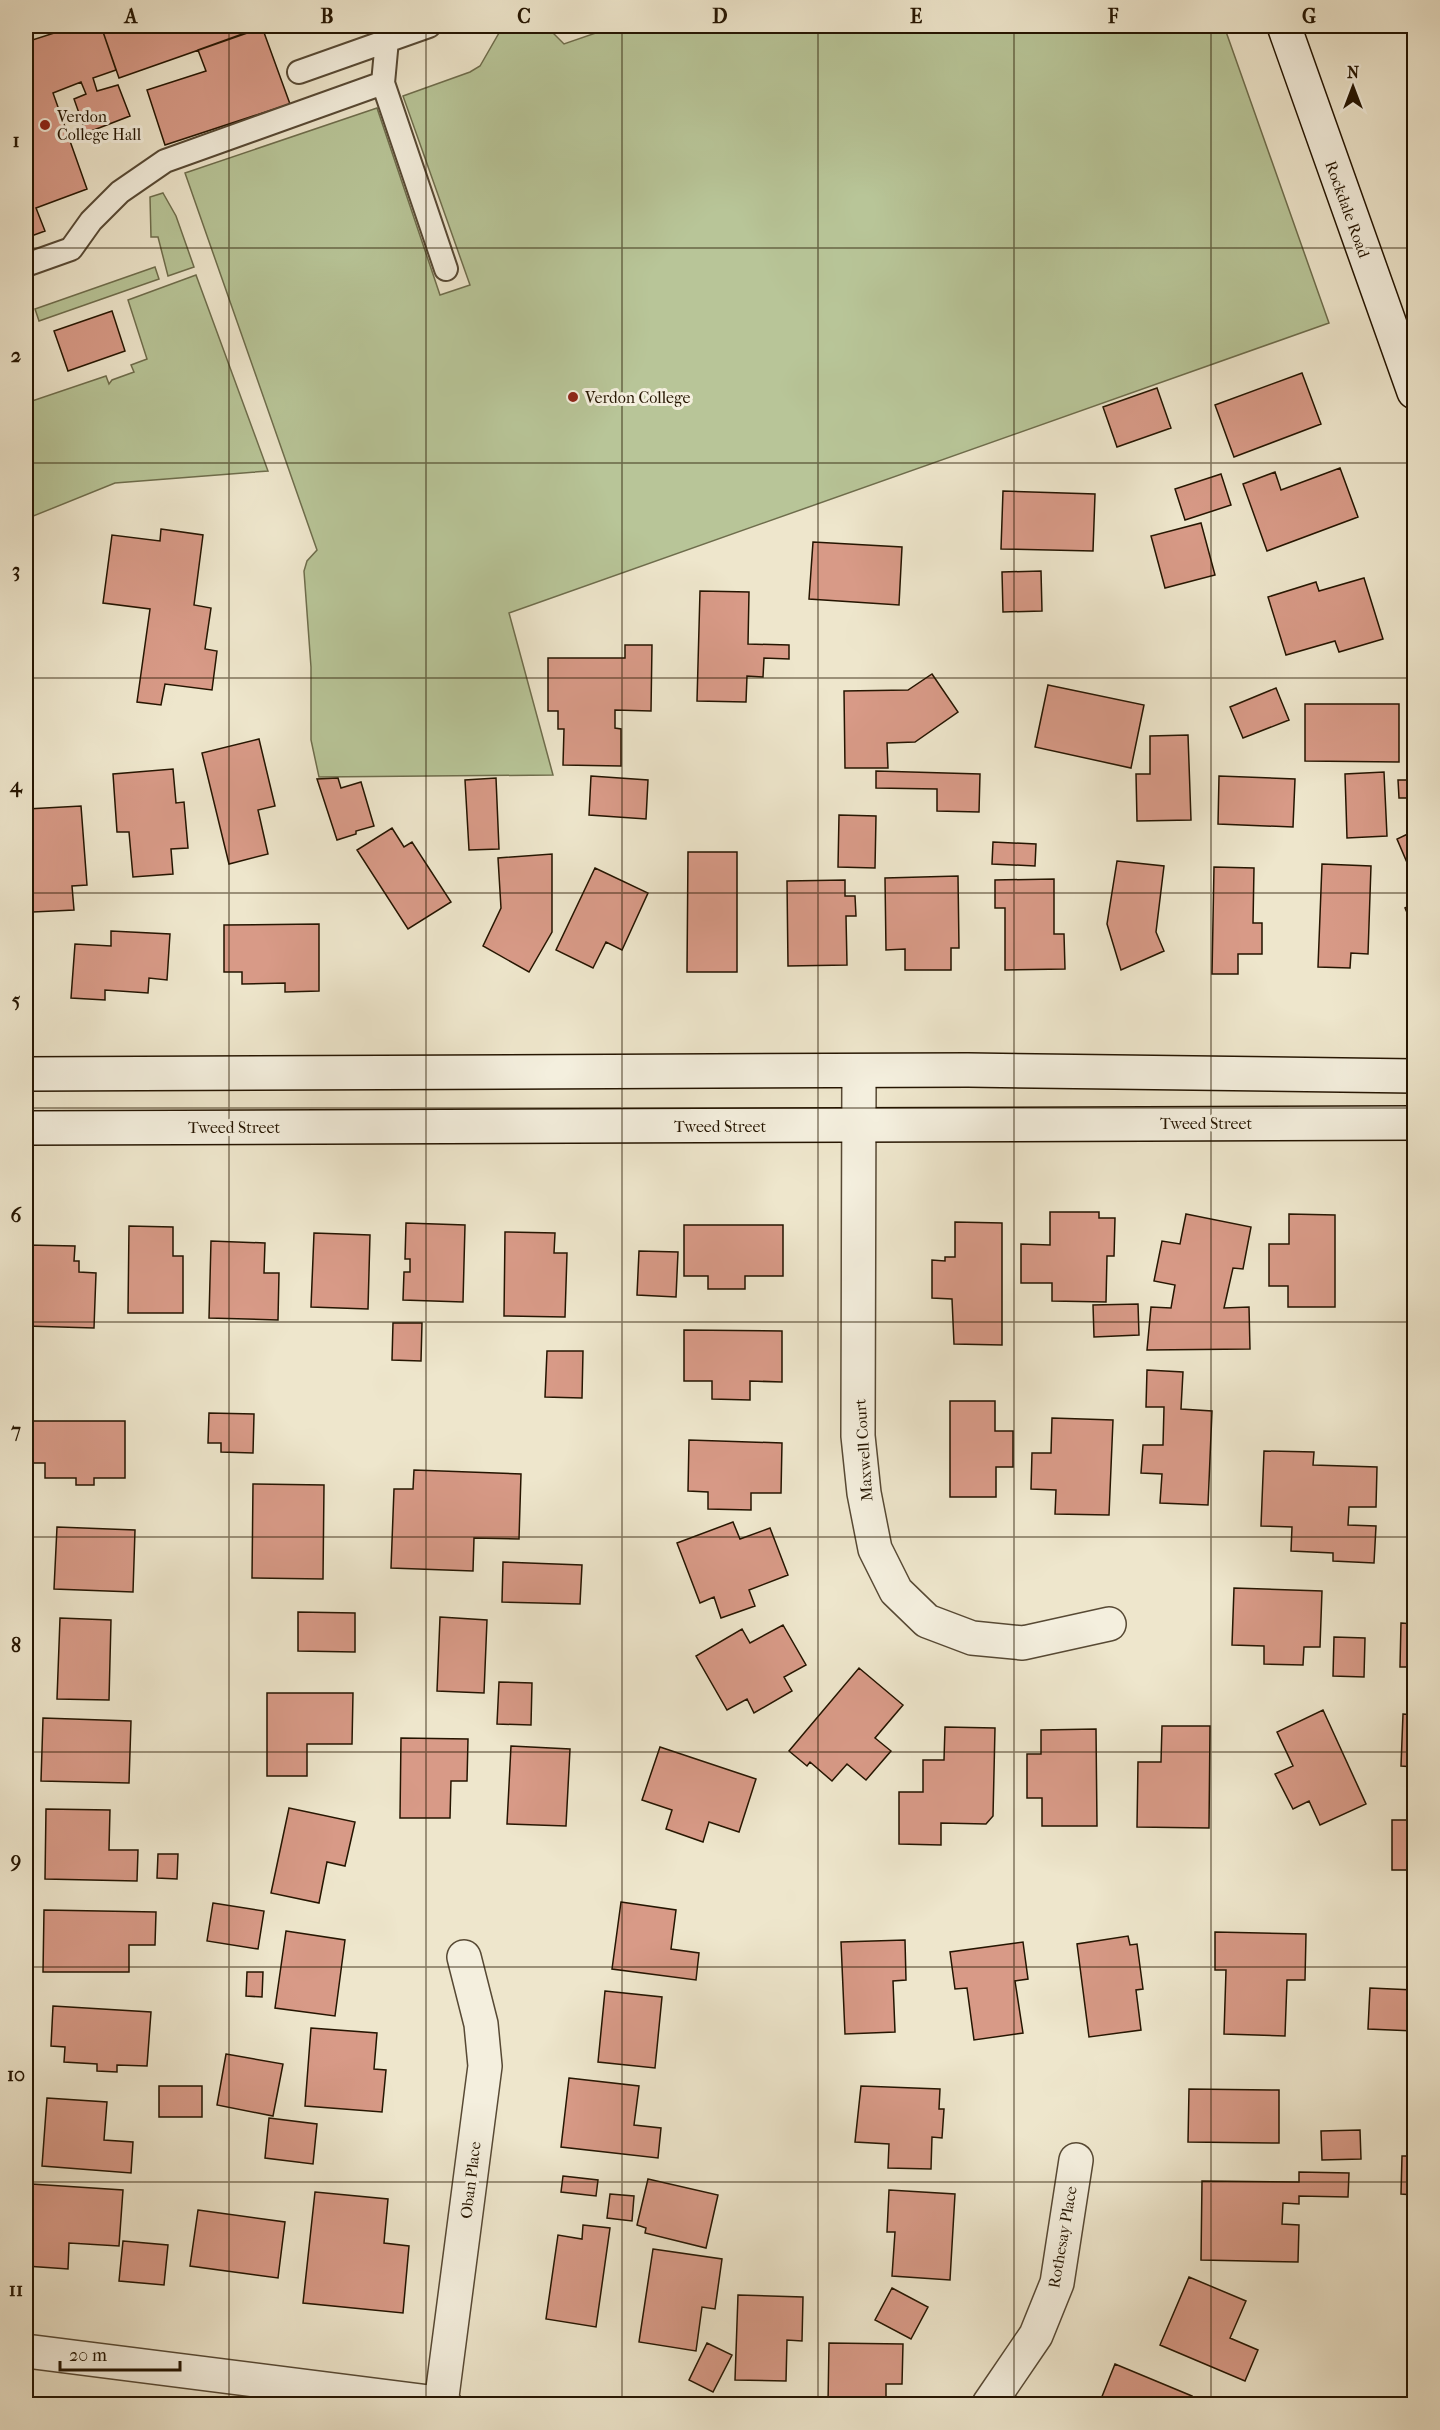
<svg xmlns="http://www.w3.org/2000/svg" width="1440" height="2430" font-family="'IM FELL French Canon',serif">
<rect width="100%" height="100%" fill="#eee6cc"/>
<filter id="stains"><feTurbulence type="fractalNoise" baseFrequency=".00333" numOctaves="4"/><feColorMatrix values="0 0 0 0 .2 0 0 0 0 .09 0 0 0 0 .02 0 0 0 .5 -.17"/></filter>
<radialGradient id="worn" r=".72"><stop offset=".6" stop-color="#630" stop-opacity="0"/><stop offset="1" stop-color="#630" stop-opacity=".3"/></radialGradient>
<path fill="#b8c598" stroke="#6e6d4c" stroke-width="1.5" d="M510 26H546L564 44 616 26H1224L1329 323 509 613 553 775 319 777 311 740V667L304 571 307 561 317 550 185 173 377 108 440 295 470 285 403 96 470 72 480 66 499 33Z
M163 193 176 216 194 267 168 276 158 237H151L150 197Z
M155 267 159 279 39 321 35 309Z
M196 275 268 471 115 483 26 519V403L106 376 109 384 112 380 134 372 131 365 147 359 128 300Z"/>
<path fill="#d89a87" stroke="#251501" stroke-width="1.5" d="M76 26H101L116 70 93 78 97 91 118 85 130 116 86 133 74 99 86 94 81 82 53 93 87 189 36 208 45 231 26 238V42Z
M101 26H267L119 78Z
M262 27 290 104 165 145 147 90 206 71 198 50Z
M112 311 125 351 68 371 54 331Z
M1302 373 1321 424 1234 457 1215 405Z
M1157 388 1171 428 1117 447 1103 407Z
M1340 468 1358 517 1267 551 1243 484 1275 472 1281 490Z
M1221 474 1231 505 1185 520 1175 489Z
M1003 491 1095 494 1093 551 1001 549Z
M1201 523 1215 575 1165 588 1151 536Z
M161 529 203 535 194 605 211 608 205 649 217 651 212 690 165 684 161 705 137 702 150 609 103 603 112 535 160 541Z
M813 542 902 547 899 605 809 599Z
M1041 571 1042 611 1003 612 1002 572Z
M1364 578 1383 639 1339 652 1335 641 1286 655 1268 597 1316 582 1319 591Z
M700 591 749 592 748 644 789 645V659L764 658 763 677 747 676 746 702 697 701Z
M625 645H652L651 711 615 710V728L621 729V766L563 765 564 729H558V711H548V658H625Z
M932 674 958 712 915 742 887 743 888 768H845L844 691 908 690Z
M1048 685 1144 705 1131 768 1035 747Z
M1276 688 1289 720 1243 738 1230 707Z
M1305 704H1399V762L1305 761Z
M1188 735 1191 820 1137 821 1136 774H1150V736Z
M259 739 275 806 258 810 268 854 229 864 202 753Z
M173 769 176 803 184 802 188 848 171 849 173 874 133 877 129 832H117L113 774Z
M876 771 980 774 979 812 937 811V789L876 788Z
M1384 772 1387 836 1347 838 1345 774Z
M591 776 648 780 646 819 589 815Z
M1219 776 1295 779 1293 827 1218 824Z
M338 778 341 788 361 782 374 826 356 831V834L337 840 317 779Z
M496 778 499 849 469 850 465 780Z
M1398 780H1414V798H1399Z
M81 806 87 885 72 886 74 910 33 912 27 809Z
M839 815 876 816 875 868 838 867Z
M392 828 404 847 412 842 451 902 408 929 357 850Z
M1414 831V879L1397 839Z
M993 842 1036 844 1035 866 992 864Z
M688 852H737V972H687Z
M552 854V932L529 972 483 946 501 908 498 858Z
M1117 861 1164 866 1156 932 1164 951 1121 970 1107 924Z
M1322 864 1371 866 1368 954 1351 953 1350 968 1318 967Z
M1214 867 1254 868 1253 923H1262V954H1238V974H1212Z
M595 868 648 893 622 950 606 942 593 968 556 950Z
M958 876 959 948H951V970H905V949L886 950 885 878Z
M1054 879V934H1064L1065 969 1005 970V908H995V880Z
M845 880V896H855L856 916H846L847 965 788 966 787 881Z
M1414 904V929L1405 908Z
M319 924V991L285 992V983L242 984V972H224V925Z
M111 931 170 934 167 980 149 978 148 993 105 990V1000L71 998 75 944 111 946Z
M1050 1212H1099V1218H1115L1114 1256H1107L1106 1302 1052 1301V1283H1021V1244L1050 1245Z
M1186 1214 1251 1227 1243 1269 1233 1268 1224 1308 1249 1307 1250 1349 1147 1350 1151 1307 1171 1308 1175 1285 1154 1281 1162 1241 1180 1244Z
M1289 1214 1335 1215V1307H1288V1286H1269V1244H1289Z
M955 1222 1002 1223V1345L954 1344 952 1299 932 1298V1260L945 1261V1257H955Z
M406 1223 465 1225 463 1302 403 1300 404 1272H410V1259H405Z
M684 1225H783V1276H745V1289H708V1276H684Z
M129 1226 173 1227V1256H183V1313H128Z
M505 1232 555 1233 554 1253H567L565 1317 504 1316Z
M314 1233 370 1235 368 1309 311 1307Z
M211 1241 265 1243 264 1273H279L278 1320 209 1318Z
M26 1245 75 1246 74 1261H79V1272L96 1273 94 1328 26 1326Z
M639 1251 678 1252 676 1297 637 1295Z
M1138 1304 1139 1335 1094 1337 1093 1305Z
M393 1323H422L421 1361 392 1360Z
M684 1330 782 1331V1382L750 1381V1400L712 1399V1381H684Z
M547 1351H583L582 1398 545 1397Z
M1147 1370 1183 1372 1181 1409 1212 1411 1208 1505 1160 1503 1162 1474 1141 1473 1143 1445H1163L1164 1407H1146Z
M950 1401H995V1431H1013V1467H996V1497H950Z
M209 1413 254 1414 253 1453 221 1452V1443H208Z
M1052 1418 1113 1420 1109 1515 1055 1514 1056 1490 1031 1489 1032 1453H1051Z
M32 1421H125V1478H94V1485H76V1478H45V1463H32Z
M689 1440 782 1443 781 1493H751V1510L708 1509V1492L688 1491Z
M1264 1451 1314 1452 1313 1465 1377 1467 1376 1507H1349L1348 1525 1376 1526 1374 1563 1333 1561V1553L1291 1551 1292 1527 1261 1526Z
M414 1470 521 1474 519 1539 474 1538 473 1571 391 1568 394 1489H413Z
M253 1484 324 1485 323 1579 252 1578Z
M733 1522 740 1539 770 1528 788 1575 749 1590 755 1606 721 1618 714 1597 700 1603 677 1543Z
M57 1527 135 1530 133 1592 54 1589Z
M503 1562 582 1565 580 1604 502 1602Z
M1234 1588 1322 1591 1320 1647H1304L1303 1665 1264 1664V1646L1232 1645Z
M298 1612 355 1613V1652L298 1651Z
M440 1617 487 1620 484 1693 437 1691Z
M60 1618 111 1620 109 1700 57 1699Z
M1401 1623 1414 1624V1667H1400Z
M783 1625 806 1665 784 1677 792 1691 754 1713 747 1699 727 1710 696 1656 742 1629 750 1643Z
M1334 1637 1365 1638 1364 1677 1333 1676Z
M859 1668 903 1705 875 1738 891 1751 866 1780 847 1764 832 1781 810 1762 807 1766 789 1751Z
M499 1682 532 1683 531 1725 497 1724Z
M267 1693H353L352 1744H307V1776H267Z
M1323 1710 1366 1804 1320 1825 1309 1801 1293 1809 1275 1774 1293 1766 1277 1732Z
M1403 1714 1414 1715V1767L1401 1766Z
M43 1718 131 1721 129 1783 41 1781Z
M1162 1726H1210L1209 1828 1137 1827 1138 1762H1161Z
M945 1727 995 1728 993 1816 986 1824 941 1823V1845L899 1844V1792H923V1760H944Z
M1096 1729 1097 1826H1042V1798H1027V1754H1041V1730Z
M401 1738 468 1739 467 1781H451L450 1818H400Z
M511 1746 570 1749 566 1826 507 1824Z
M660 1747 756 1779 739 1832 709 1822 703 1842 666 1829 672 1810 642 1800Z
M289 1808 355 1822 345 1866 327 1862 319 1903 271 1893Z
M46 1809 110 1810 109 1850H138L137 1881 45 1879Z
M1392 1820H1414V1870H1392Z
M158 1854H178L177 1879 157 1878Z
M1413 1881H1414V1916H1412Z
M621 1902 676 1910 671 1949 699 1953 696 1980 612 1969Z
M213 1903 264 1911 258 1949 207 1941Z
M44 1910 156 1912 155 1945H129V1972H43Z
M286 1931 345 1940 335 2016 275 2008Z
M1215 1932 1306 1934 1305 1980H1287L1285 2036 1224 2034 1226 1970H1215Z
M1128 1936 1130 1945 1137 1944 1143 1989 1136 1990 1141 2030 1089 2037 1077 1944Z
M905 1940 906 1980 893 1981 895 2032 845 2034 841 1942Z
M1023 1942 1028 1979 1015 1981 1023 2033 974 2040 967 1988 955 1989 950 1952Z
M247 1972H263L262 1997 246 1996Z
M1370 1988 1414 1990V2031L1368 2029Z
M605 1991 662 1997 655 2068 598 2062Z
M53 2006 151 2012 147 2066 117 2065V2072L97 2071V2064L64 2062 65 2047 51 2046Z
M311 2028 377 2033 374 2069 386 2070 382 2112 305 2106Z
M226 2054 283 2064 273 2116 217 2105Z
M569 2078 639 2086 634 2125 661 2128 658 2158 561 2147Z
M159 2086H202V2117H159Z
M861 2086 940 2089 939 2109H944L942 2138 932 2137 931 2169 888 2168 889 2144 855 2142Z
M1189 2089 1279 2090V2143L1188 2142Z
M47 2098 107 2102 104 2140 133 2142 131 2173 42 2166Z
M269 2118 317 2124 313 2164 265 2158Z
M1360 2130 1361 2159 1322 2160 1321 2131Z
M1402 2156H1414V2195L1401 2194Z
M1299 2172 1349 2173 1348 2197 1299 2196V2204L1283 2203 1282 2224 1299 2225 1298 2262 1201 2260 1202 2181 1299 2182Z
M563 2176 598 2180 596 2196 561 2192Z
M648 2179 718 2195 706 2248 645 2233 646 2228 637 2225Z
M31 2184 123 2190 119 2246 69 2243 68 2269 26 2266Z
M889 2190 955 2194 950 2280 892 2276 895 2232H887Z
M315 2192 388 2199 384 2243 409 2246 403 2313 303 2303Z
M610 2194 634 2196 632 2221 607 2218Z
M198 2210 285 2222 278 2278 190 2266Z
M583 2225 610 2228 596 2327 546 2319 558 2235 582 2239Z
M123 2241 168 2245 164 2285 119 2281Z
M653 2249 722 2259 715 2309 702 2307 696 2351 639 2342Z
M1189 2277 1246 2301 1230 2338 1258 2350 1245 2381 1160 2345Z
M892 2288 928 2307 911 2339 875 2320Z
M738 2295 803 2297 802 2341 787 2340 786 2381 735 2380Z
M707 2343 732 2355 713 2392 689 2380Z
M829 2343 903 2344 902 2384H886V2404H828Z
M1115 2364 1192 2396 1189 2404H1099Z"/>
<g fill="none" stroke-linecap="round" stroke-linejoin="round">
<defs>
<path id="service" d="M387 40 383 83 446 269
M299 72 429 26
M26 265 71 249 91 221 120 192 165 161 383 83"/>
<path id="minor" d="M859 1072 858 1436 864 1493 875 1549 896 1591 927 1621 972 1638 1023 1643 1109 1624
M26 2351 445 2404
M441 2404 485 2066 481 2024 464 1957
M989 2404 1036 2335 1057 2283 1076 2160"/>
<path id="secondary" d="M1284 26 1414 392
M26 1074 968 1070 1414 1076
M26 1128 1414 1123"/>
</defs>
<use href="#service" stroke="#574934" stroke-width="26"/>
<use href="#minor" stroke="#574934" stroke-width="36"/>
<use href="#secondary" stroke="#251501" stroke-width="36"/>
<use href="#service" stroke="#f4efde" stroke-width="22"/>
<use href="#minor" stroke="#f4efde" stroke-width="33"/>
<use href="#secondary" stroke="#f4efde" stroke-width="33"/>
</g>
<path fill="none" stroke="#251501" stroke-width="1.5" stroke-opacity="0.55" d="M229 26V2404M426 26V2404M622 26V2404M818 26V2404M1014 26V2404M1211 26V2404M26 248H1414M26 463H1414M26 678H1414M26 893H1414M26 1108H1414M26 1322H1414M26 1537H1414M26 1752H1414M26 1967H1414M26 2182H1414"/>
<g fill="#8f2418" stroke="#f4efde" stroke-width="2">
<circle cx="45" cy="125" r="6"/>
<circle cx="573" cy="397" r="6"/>
</g>
<g text-anchor="middle" stroke-width="6" stroke-linejoin="round" paint-order="stroke">
<g font-size="16" fill="#251501" stroke="#f4efde" text-anchor="start">
<text x="57" y="122">Verdon<tspan x="57" dy="18">College Hall</tspan></text>
<text x="585" y="403">Verdon College</text>
</g>
<g font-size="16" fill="#251501" stroke="#f4efde">
<text transform="translate(1348 209) rotate(70)" y="6">Rockdale Road</text>
<text x="1206" y="1129">Tweed Street</text>
<text x="720" y="1132">Tweed Street</text>
<text x="234" y="1133">Tweed Street</text>
<text transform="translate(863 1450) rotate(-94)" y="6">Maxwell Court</text>
<text transform="translate(470 2180) rotate(-83)" y="6">Oban Place</text>
<text transform="translate(1062 2237) rotate(-80)" y="6">Rothesay Place</text>
</g>
</g>
<rect width="1440" height="2430" fill="none" stroke="#eee6cc" stroke-width="66"/>
<g transform="translate(1353 87)" stroke="#f4efde" stroke-width="4.5" paint-order="stroke">
<path d="M0-4.5L10 22L0 15L-10 22Z" fill="#251501"/>
<text y="-9" font-size="16" font-weight="bold" text-anchor="middle" fill="#251501">N</text>
</g>
<path d="M60 2361v9h120v-9" fill="none" stroke="#251501" stroke-width="3"/>
<text x="69" y="2361" font-size="18" fill="#251501" stroke="#f4efde" stroke-width="4.5" paint-order="stroke">20 m</text>
<rect x="33" y="33" width="1374" height="2364" fill="none" stroke="#251501" stroke-width="2"/>
<g font-size="20" text-anchor="middle" font-weight="bold" fill="#251501">
<text x="131" y="23">A</text>
<text x="327" y="23">B</text>
<text x="524" y="23">C</text>
<text x="720" y="23">D</text>
<text x="916" y="23">E</text>
<text x="1113" y="23">F</text>
<text x="1309" y="23">G</text>
<text x="16" y="147">1</text>
<text x="16" y="362">2</text>
<text x="16" y="577">3</text>
<text x="16" y="792">4</text>
<text x="16" y="1007">5</text>
<text x="16" y="1222">6</text>
<text x="16" y="1437">7</text>
<text x="16" y="1652">8</text>
<text x="16" y="1867">9</text>
<text x="16" y="2081">10</text>
<text x="16" y="2296">11</text>
</g>
<rect width="100%" height="100%" filter="url(#stains)"/>
<rect width="100%" height="100%" fill="url(#worn)"/>
</svg>
